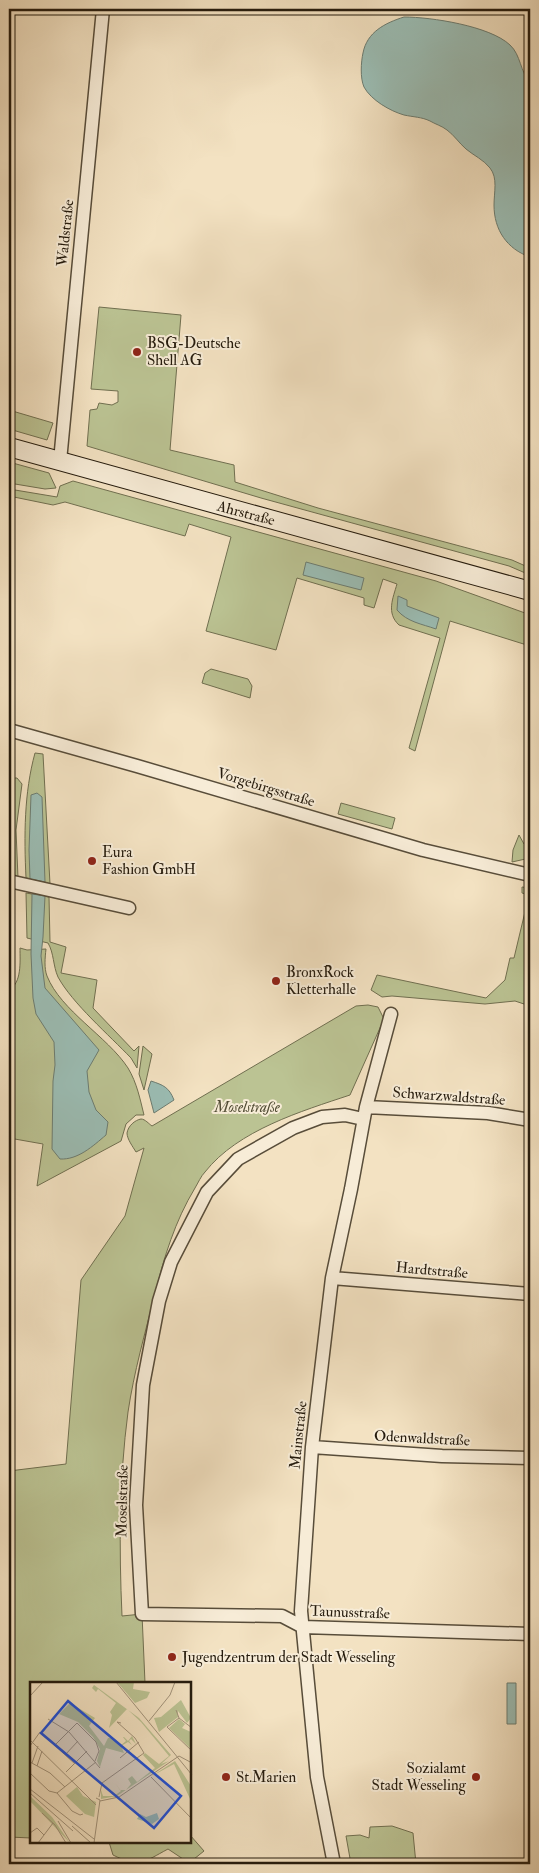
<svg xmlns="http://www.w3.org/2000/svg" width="539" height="1873" font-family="'IM FELL Double Pica',serif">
<rect width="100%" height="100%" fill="#f3e2c2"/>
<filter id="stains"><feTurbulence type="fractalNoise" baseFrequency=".004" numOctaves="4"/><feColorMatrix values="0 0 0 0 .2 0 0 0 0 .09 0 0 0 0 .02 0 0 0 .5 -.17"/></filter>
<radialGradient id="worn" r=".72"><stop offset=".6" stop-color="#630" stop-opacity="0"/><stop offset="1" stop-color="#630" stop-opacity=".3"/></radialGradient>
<path fill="#bbc393" stroke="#706f50" d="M99 307 181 315 170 450 234 465 235 482 318 508 512 560 530 568V575L509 566 261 498 87 446 90 410 97 409 99 403 112 405 118 402V391L91 389Z
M9 410 53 423 47 440 9 429Z
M9 462 49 473 56 488 45 489 9 483Z
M73 481 436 581 525 613 530 616V646L450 621 415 751 409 748 440 638 399 625C386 613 393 598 397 584L383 579 374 608 364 605V598L297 578 276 650 206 631 231 537 189 524 185 536 65 502 53 505 9 496V489L57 497 60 486Z
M211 669 248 679 252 686 250 698 202 683 205 673Z
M35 753 43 754 50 884 26 878C24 836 24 793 35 753Z
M9 778H17L22 784 16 830 18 878 14 877V824L9 812Z
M341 803 395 818 392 829 338 814Z
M519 835 524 844 530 841V858L512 862 513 850Z
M522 887 530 888V943L528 953 530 954V1006L515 1001 485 1004 392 996 382 997 371 990 377 975 486 998 505 980 510 958H514L529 895 522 893Z
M26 893 49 897 50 942 66 947 61 973 97 980 93 1008 134 1051 139 1046 137 1068 131 1058C110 1036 72 1003 58 977 53 966 54 953 48 943L27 938Z
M20 948 27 950 46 949C45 958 44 968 47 976 61 1011 107 1036 128 1068 137 1083 140 1099 144 1115H136L126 1124 121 1141 37 1186 43 1144 9 1138V1023L14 997 9 996V990C22 983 20 961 20 948Z
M368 1005 378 1007 384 1019 350 1095C302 1111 238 1130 205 1172 201 1176 198 1183 195 1188 175 1221 164 1257 155 1294 145 1333 134 1372 128 1412 119 1480 119 1548 122 1616L142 1614 145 1683H31V1838L9 1837V1471L66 1464 81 1280 125 1216 144 1148 136 1152C133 1147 127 1139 127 1133 128 1126 135 1120 141 1119 145 1119 149 1124 152 1126L356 1006Z
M143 1046 152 1054 144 1090 139 1074Z
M392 1826 413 1833 416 1864H351L346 1836 360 1835 369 1838 370 1827Z
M190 1835 204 1851 189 1863 168 1849C144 1862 139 1868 113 1855L109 1842H190Z"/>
<path fill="#9bbdb4" stroke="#6c7c71" d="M404 17C431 17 490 26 510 45 521 55 520 72 530 82V257C507 249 494 230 494 205 494 192 498 178 490 168 484 160 473 155 466 149 459 143 454 135 447 130 442 126 435 124 430 121 422 117 413 117 404 115 390 111 371 100 364 87 360 78 361 62 363 53 367 32 385 23 404 17Z
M306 562 364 578 361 590 303 575Z
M398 596 407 600V606L439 618 436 629C422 624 407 622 397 610Z
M37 793 42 797 45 882 30 879 29 850 31 795Z
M32 894 45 896 43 937 41 956 45 988 99 1050 87 1071 89 1092 96 1110 108 1122 106 1135C93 1146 78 1160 60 1159L52 1149 53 1081 55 1065 54 1042 36 1014 33 998 31 954Z
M151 1081C163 1085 169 1087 174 1100L154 1113 148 1090Z
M507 1683H516V1724H507Z"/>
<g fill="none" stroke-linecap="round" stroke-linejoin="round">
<defs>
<path id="street" d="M60 461 103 9
M9 730 137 766 423 850 530 875
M9 881 129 908
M366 1107 488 1113 530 1120
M363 1119 345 1115 322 1117 293 1128 238 1159 207 1192 171 1262 159 1301 143 1385 136 1505 142 1614 282 1616 303 1627 530 1634
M332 1278 530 1294
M312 1447 442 1456 530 1458
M334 1864 317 1777 301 1611 312 1447 332 1278 351 1189 366 1107 391 1014"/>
<path id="secondary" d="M9 447 530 591"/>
</defs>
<use href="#street" stroke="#584d3a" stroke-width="15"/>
<use href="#secondary" stroke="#251b0d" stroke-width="20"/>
<use href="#street" stroke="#f7ecd7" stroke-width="12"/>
<use href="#secondary" stroke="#f7ecd7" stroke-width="18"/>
</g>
<g fill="#8f2418" stroke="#f7ecd7" stroke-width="2">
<circle cx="137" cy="352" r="5"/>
<circle cx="92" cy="861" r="5"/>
<circle cx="276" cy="981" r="5"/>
<circle cx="172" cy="1657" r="5"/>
<circle cx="226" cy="1777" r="5"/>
<circle cx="476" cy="1777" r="5"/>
</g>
<g text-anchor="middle" stroke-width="4" stroke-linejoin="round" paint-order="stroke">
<g font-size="15" fill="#251b0d" stroke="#f7ecd7">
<text transform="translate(65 233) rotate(-84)" y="5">Waldstraße</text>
<text transform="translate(246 513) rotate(15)" y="5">Ahrstraße</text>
<text transform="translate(266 787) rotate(17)" y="5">Vorgebirgsstraße</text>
<text transform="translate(449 1096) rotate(4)" y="5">Schwarzwaldstraße</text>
<text transform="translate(432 1270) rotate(5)" y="5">Hardtstraße</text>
<text transform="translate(298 1435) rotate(-84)" y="5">Mainstraße</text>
<text transform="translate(422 1438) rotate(3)" y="5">Odenwaldstraße</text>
<text transform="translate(122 1501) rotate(-89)" y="5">Moselstraße</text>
<text transform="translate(350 1612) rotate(2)" y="5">Taunusstraße</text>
</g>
<g font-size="15" fill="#251b0d" stroke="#f7ecd7" text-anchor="start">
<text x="147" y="348">BSG-Deutsche<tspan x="147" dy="17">Shell AG</tspan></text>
<text x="102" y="857">Eura<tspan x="102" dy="17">Fashion GmbH</tspan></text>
<text x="286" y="977">BronxRock<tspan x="286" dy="17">Kletterhalle</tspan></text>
<text x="182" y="1662">Jugendzentrum der Stadt Wesseling</text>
<text x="466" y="1773" text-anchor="end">Sozialamt<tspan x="466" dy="17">Stadt Wesseling</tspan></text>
<text x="236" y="1782">St.Marien</text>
</g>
<g font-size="15" font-style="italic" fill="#524d35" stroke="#f7ecd7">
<text x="247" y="1112">Moselstraße</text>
</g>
</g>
<g transform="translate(30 1682)">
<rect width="161" height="161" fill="#f3e2c2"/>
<path d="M87 0H104L103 7 120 10 117 16 105 21ZM64 3 109 36 141 73 131 82 139 79 87 114 71 117V108L73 114H84L91 109 85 101 90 108H96L101 102 98 97 102 94 107 100 125 86 113 73 115 71 129 82 139 74 111 40 97 27 79 46 82 33 80 30 86 21 68 7 66 10 62 6ZM151 18 161 36 157 41 148 29V35L129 50 124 36 131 35ZM40 21 65 36 59 44 74 64 78 56H83L90 64 96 59 93 55H94L98 59 102 54 106 62 101 57 99 59 102 63 98 60 91 64 94 71 76 66 70 85 67 79 70 67 63 55 48 40 29 32ZM149 37 155 42 152 46 161 50V67L139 46ZM145 79 161 104V119L144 82 122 94ZM47 105 53 114 66 120 62 151 64 135 55 132 36 114ZM0 114 22 135 40 161 0 119Z" fill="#bbc393"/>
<path d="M127 131 129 137 122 142 107 137 110 132 116 135Z" fill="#9bbdb4"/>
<path fill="none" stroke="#a1927a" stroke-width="1" d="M86 0 162 93M0 14 13 0M146 28 149 36 162 46M149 36 137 45 162 69M18 37 39 50 70 86M119 39 140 13 145 0M0 58 54 111M25 63 47 41 66 60 69 69 65 79M0 64 10 50 45 82M35 73 48 59M90 76 109 60M0 80 20 91 35 105M2 81 8 64M7 84 12 69M36 90 57 69M0 91 19 109 27 111 42 129 50 133 53 132M121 95 162 137M0 107 64 157M53 110 66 123M0 111 43 149M27 111 66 80M69 115 72 101 114 71 105 56 87 40 91 41M70 119 89 115 149 74 162 81M12 131 25 143 36 161M28 139 41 161M42 144 61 161M0 151 7 146 14 153M8 161 23 141M64 161 70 118 66 116"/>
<path fill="#1d4ed8" fill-opacity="0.15" stroke="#1d4ed8" stroke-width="2.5" d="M38 19 151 114 124 146 11 51Z"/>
<rect width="161" height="161" fill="none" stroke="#251b0d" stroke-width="2.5"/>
</g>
<rect width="539" height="1873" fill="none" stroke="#f3e2c2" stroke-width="30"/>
<rect x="10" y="10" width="519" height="1853" fill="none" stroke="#251b0d" stroke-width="2.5"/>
<rect x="15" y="15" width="509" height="1843" fill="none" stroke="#251b0d"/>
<rect width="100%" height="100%" filter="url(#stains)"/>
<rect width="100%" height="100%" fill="url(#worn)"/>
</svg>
